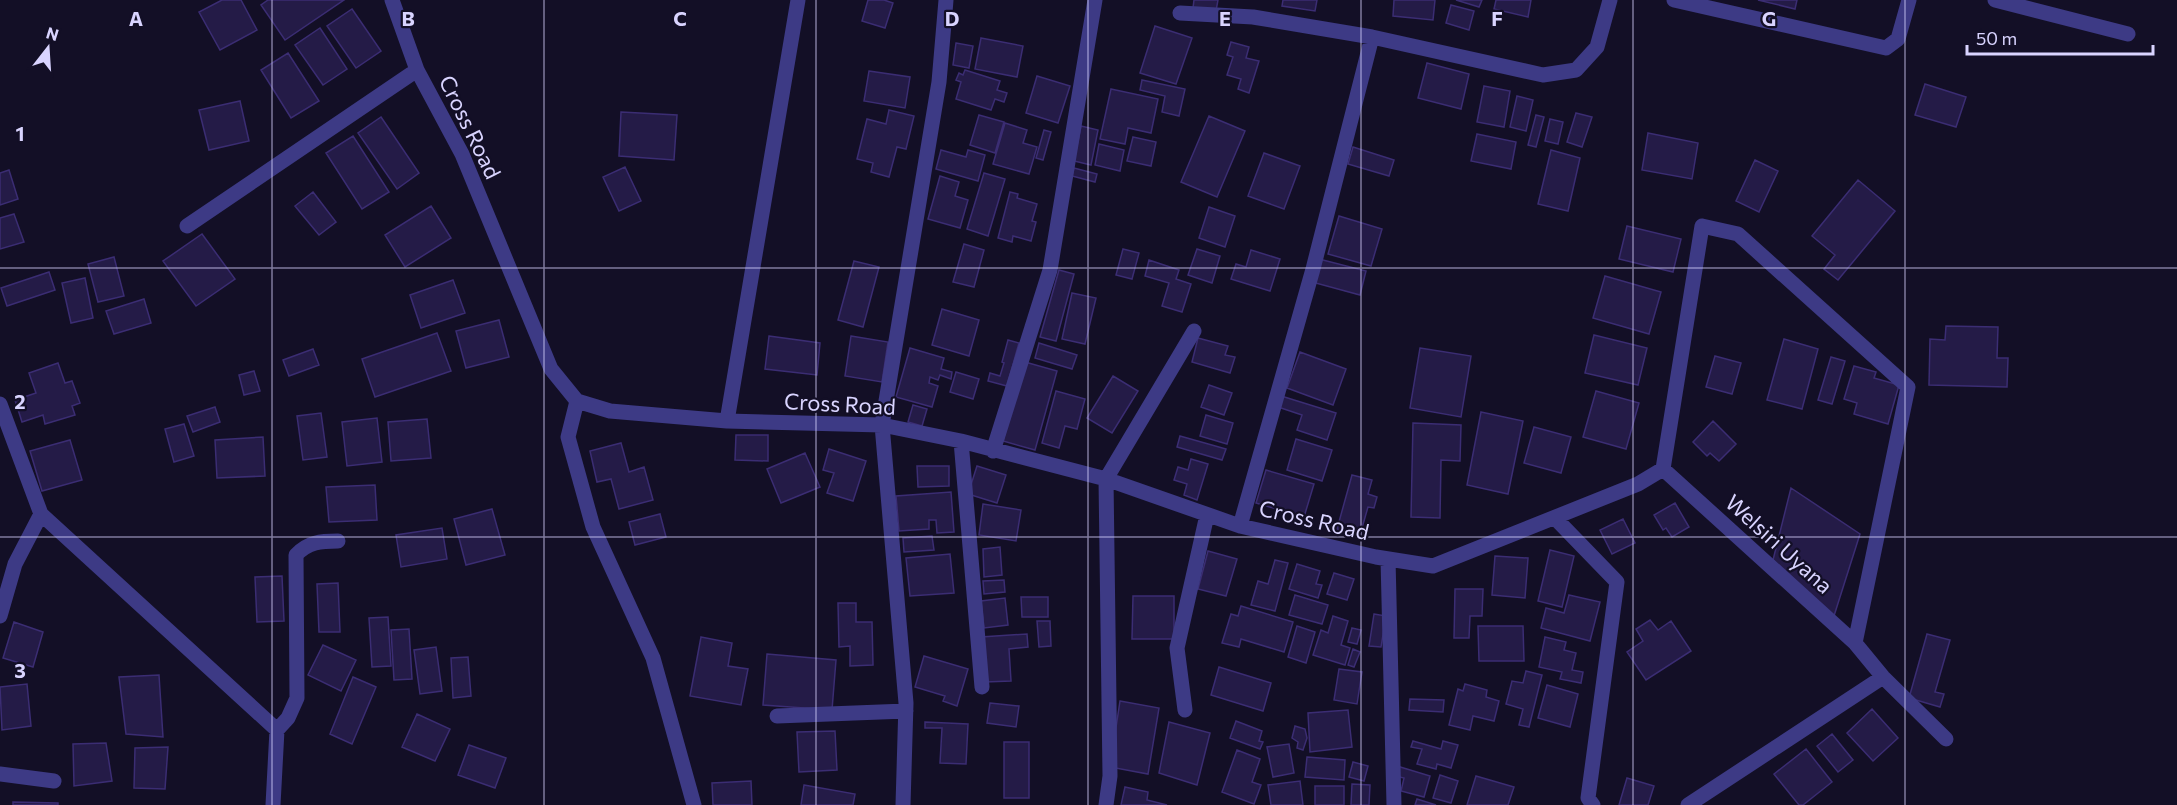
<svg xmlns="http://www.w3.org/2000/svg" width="2177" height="805" font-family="Commissioner,sans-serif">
<rect width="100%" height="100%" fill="#130f26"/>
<path fill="#241b47" stroke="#3b2d73" stroke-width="1.5" d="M222 0H241L257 30 220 50 199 12Z
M268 0H344L285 40 261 5Z
M868 0H884L893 3 885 28 862 21Z
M1194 0H1218L1216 11 1193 8Z
M1283 0H1317L1315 11 1282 6Z
M1394 0H1435L1433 20 1393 16Z
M1456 0H1482L1479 7Z
M1496 0H1531L1528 17 1494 9Z
M1758 0H1797L1795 9Z
M1451 5 1474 11 1469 30 1446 23Z
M352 9 381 51 356 68 327 26Z
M1155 26 1192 38 1176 84 1140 73Z
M320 28 347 69 323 85 295 45Z
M981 38 1023 46 1017 77 975 69Z
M1231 42 1249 47 1246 58 1259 61 1249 93 1238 89 1241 79 1227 75 1233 57 1227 55Z
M956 43 973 46 969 68 953 65Z
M288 53 319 101 291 118 261 70Z
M1427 63 1469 74 1461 109 1418 98Z
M965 70 1000 81 997 90 1007 93 1004 102 995 99 991 110 956 99 961 82 956 80 959 73 963 75Z
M869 71 910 77 905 108 864 101Z
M1037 76 1070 86 1058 123 1026 113Z
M1142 80 1185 89 1179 116 1162 112 1165 96 1140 90Z
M1925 84 1966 97 1956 127 1915 115Z
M1484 86 1510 91 1504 127 1477 122Z
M1111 89 1158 99 1151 133 1128 128 1125 144 1100 139Z
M1517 96 1533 100 1526 131 1510 127Z
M240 101 249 141 209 150 199 110Z
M889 110 914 116 906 149 897 147 889 177 871 172 873 163 857 159 867 119 886 124Z
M621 112 677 115 674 160 619 156Z
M1576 113 1592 117 1582 147 1567 142Z
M979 115 1004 122 995 153 970 145Z
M1536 115 1544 117 1536 147 1528 145Z
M1209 116 1245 131 1217 197 1181 182Z
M381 117 419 173 397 189 358 133Z
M1550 119 1563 122 1558 144 1545 141Z
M1005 123 1027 130 1023 143 1037 147 1029 174 993 164Z
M1081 126 1098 130 1091 165 1074 161Z
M1044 130 1051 132 1043 160 1036 158Z
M1648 133 1698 143 1692 179 1642 170Z
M1477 134 1516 142 1511 169 1471 161Z
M353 136 389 192 362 209 326 153Z
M1133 137 1156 142 1151 166 1127 161Z
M1099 144 1124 150 1120 171 1095 165Z
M1353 147 1394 160 1389 176 1348 164Z
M941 150 966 157 968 150 985 155 978 181 936 169Z
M1551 150 1580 158 1568 211 1538 204Z
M1264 153 1300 166 1284 209 1248 196Z
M1755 160 1778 171 1759 212 1736 201Z
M625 167 641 201 619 211 603 177Z
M1074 168 1097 174 1095 182 1072 176Z
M9 170 18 199 0 205V173Z
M984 173 1005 179 988 236 967 229Z
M940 176 959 182 955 196 968 200 960 228 928 219Z
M1858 180 1895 211 1838 280 1824 269 1835 255 1812 236Z
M313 192 336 222 319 235 295 206Z
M1010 192 1018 194 1017 198 1037 204 1032 221 1036 222 1031 241 1013 236 1012 242 998 238Z
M431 206 451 238 405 267 385 235Z
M1209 207 1235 216 1225 247 1199 238Z
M14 214 24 242 0 249V218Z
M1339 216 1382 229 1371 266 1328 254Z
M1627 226 1681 239 1673 272 1619 259Z
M202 234 235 279 196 306 163 261Z
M964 244 984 250 974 287 953 282Z
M1123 249 1139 253 1132 279 1116 275Z
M1197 249 1220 256 1212 283 1188 275Z
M1251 250 1280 259 1270 291 1231 279 1236 264 1246 267Z
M114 257 124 296 98 302 88 264Z
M1319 259 1366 271 1360 295 1312 282Z
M1149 260 1179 270 1176 279 1191 284 1182 312 1162 306 1169 283 1145 276Z
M854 261 879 267 863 327 838 320Z
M1059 270 1074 274 1056 341 1040 337Z
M49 272 55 290 7 306 1 288Z
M1605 276 1661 292 1649 334 1593 318Z
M85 278 93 318 71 323 62 283Z
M453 280 465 313 421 328 410 295Z
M1072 293 1096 298 1085 344 1062 339Z
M144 299 151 323 114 334 106 311Z
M942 309 979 320 969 356 932 345Z
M499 320 509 357 466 368 456 331Z
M1946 326 1998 327 1997 358H2008L2007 387 1929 385 1930 339 1945 340Z
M437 333 451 371 375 397 362 359Z
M1594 335 1647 348 1638 385 1585 373Z
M769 336 820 343 817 375 765 369Z
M851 336 888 342 882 382 845 376Z
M1198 338 1228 346 1225 355 1235 357 1230 373 1192 362Z
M1784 339 1818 349 1802 409 1767 400Z
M1008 340 1019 343 1007 386 988 381 990 373 1000 376 1004 363 1002 362Z
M1039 343 1077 355 1072 369 1035 358Z
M910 348 944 358 941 369 952 372 951 379 940 375 938 380 930 377 929 383 938 386 932 407 896 397Z
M1420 348 1471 356 1461 417 1410 408Z
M313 349 319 365 289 376 283 360Z
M1300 352 1346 369 1333 405 1287 388Z
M1715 356 1741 363 1732 394 1706 387Z
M1831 357 1845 361 1832 404 1818 400Z
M1025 362 1057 371 1035 450 1003 441Z
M58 363 65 383 72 381 80 403 72 406 75 415 45 424 43 415 22 422 15 400 36 393 29 373Z
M1854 366 1876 372 1874 378 1899 385 1888 424 1854 414 1857 403 1844 399Z
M254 371 260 391 244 395 239 375Z
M956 372 979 379 973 399 950 392Z
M1113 376 1138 391 1112 433 1087 418Z
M1209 385 1232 393 1224 415 1201 407Z
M1056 391 1085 399 1077 429 1065 426 1059 448 1042 443Z
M1596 391 1639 403 1626 449 1583 437Z
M1278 395 1336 413 1327 440 1297 430 1302 415 1275 406Z
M913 405 927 409 922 426 908 422Z
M215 407 220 422 193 432 187 416Z
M1481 412 1523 421 1508 494 1467 485Z
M321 413 327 457 303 460 297 416Z
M1206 415 1233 423 1227 444 1200 436Z
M377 418 382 462 347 466 342 422Z
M427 419 431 458 391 461 388 422Z
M1713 421 1736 444 1719 461 1710 453 1707 456 1693 442Z
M1413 423 1461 425 1460 461 1441 460 1440 518 1411 517Z
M184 424 194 456 174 462 165 429Z
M1534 427 1571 437 1561 473 1524 463Z
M736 435H768V461L735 460Z
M1180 436 1226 449 1222 460 1177 447Z
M263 437 265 476 217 478 215 440Z
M1296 439 1332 450 1322 481 1287 470Z
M70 440 82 480 42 491 30 451Z
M621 443 629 472 644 467 653 500 619 509 611 479 597 482 590 451Z
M829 449 866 461 853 501 827 493 834 473 823 470Z
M805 453 820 487 781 503 767 469Z
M1191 459 1208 464 1197 500 1184 495 1187 484 1174 480 1178 467 1188 470Z
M917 466H949V486L918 487Z
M977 466 1006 475 997 503 968 494Z
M1266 470 1314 484 1304 517 1256 503Z
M1352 475 1372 480 1368 494 1377 497 1374 508 1368 507 1360 535 1337 529Z
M375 485 377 520 329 522 326 487Z
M1791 488 1860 534 1833 619 1773 560Z
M951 492 954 532 937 533 936 520H929V529L899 531 896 496Z
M1675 503 1689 527 1672 537 1666 528 1663 530 1654 515Z
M983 504 1021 510 1016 541 979 535Z
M492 509 505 555 466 565 454 519Z
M660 514 666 537 635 545 629 522Z
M1623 519 1635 543 1612 554 1600 530Z
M442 528 447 559 401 567 396 535Z
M932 536 934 550 904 552 903 538Z
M1000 547 1002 575 984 577 983 549Z
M1550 550 1574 556 1562 607 1538 601Z
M1208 551 1237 559 1226 596 1198 589Z
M950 554 954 593 910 596 906 558Z
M1495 556 1528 558 1525 598 1492 595Z
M1275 560 1288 563 1275 611 1251 605 1258 581 1268 584Z
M1297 564 1320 571 1316 584 1322 585 1318 598 1289 589Z
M1334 573 1354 579 1347 600 1327 594Z
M282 576 284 621 257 622 255 577Z
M1004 580 1005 592 984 594 983 581Z
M338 583 340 632H319L317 584Z
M1455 589H1483L1482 616H1470L1469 638H1454Z
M1295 595 1328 605 1322 624 1289 615Z
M1569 595 1600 602 1590 641 1541 628 1546 608 1564 613Z
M1133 596H1174V639H1132Z
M1021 597H1048V617H1022Z
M1005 598 1008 625 984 628 981 601Z
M838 603H856V622H872L873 665 850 666V646L839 647Z
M1241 606 1293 622 1284 652 1241 639 1239 647 1222 643 1231 614 1238 616Z
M1374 614 1386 616 1381 647 1369 646Z
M1333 616 1348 621 1341 645 1350 648 1345 665 1313 655 1321 630 1328 633Z
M388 617 391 666 372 667 369 618Z
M1650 620 1658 630 1671 621 1691 651 1646 680 1627 652 1643 641 1636 629Z
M1037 621H1050L1051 646 1039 647Z
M14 622 43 632 33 667 3 658Z
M1297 626 1315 632 1306 663 1288 657Z
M1478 626H1523L1524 661H1479Z
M1352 628 1361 630 1357 644 1348 642Z
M409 629 412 679 394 680 391 630Z
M1027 634 1028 647 1009 649 1011 681 985 682 981 637Z
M1927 634 1950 640 1935 692 1944 694 1940 707 1909 698Z
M701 637 732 643 728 666 748 669 741 705 690 696Z
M1545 637 1566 642 1564 650 1576 653 1572 670 1583 672 1581 683 1560 679 1562 672 1539 667Z
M323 645 356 660 341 691 308 675Z
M436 647 442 691 420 694 414 650Z
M1353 649 1360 652 1354 667 1348 665Z
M767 654 836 660 832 710 763 705Z
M924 656 968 669 957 706 943 701 945 696 915 687Z
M468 657 471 696 453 698 451 658Z
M1219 667 1271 683 1263 711 1211 695Z
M1339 669 1362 672 1357 704 1334 700Z
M1526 671 1542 675 1529 727 1519 725 1523 709 1506 704 1512 681 1523 683Z
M159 675 163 737 126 734 119 677Z
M353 677 376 687 352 744 330 734Z
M27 684 31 726 2 730 0 687Z
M1465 684 1487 690 1486 697 1499 701 1494 721 1473 716 1470 730 1449 725 1458 689 1463 691Z
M1547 685 1578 694 1570 727 1538 718Z
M1410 699 1444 700 1443 712 1409 710Z
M1120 701 1159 708 1148 774 1110 767Z
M990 703 1019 706 1016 727 987 723Z
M1872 709 1898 738 1873 761 1847 733Z
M1348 710 1352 747 1310 752 1308 713Z
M417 714 450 729 435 761 402 747Z
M1236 721 1262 731 1259 741 1263 742 1260 749 1230 738Z
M925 722 968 724 966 764 940 763 942 728H925Z
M1169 722 1210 733 1197 785 1159 773Z
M1295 726 1305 729 1307 738 1303 750 1297 748 1298 742 1292 738Z
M835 731 837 770 799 772 797 732Z
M1832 734 1853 760 1838 772 1817 746Z
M1413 741 1441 749 1443 741 1458 745 1451 768 1437 764 1436 769 1417 764 1422 749 1411 747Z
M1004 742H1029V798H1004Z
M106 743 112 781 74 786 73 744Z
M1289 744 1294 773 1273 777 1267 747Z
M469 745 506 758 495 788 458 775Z
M168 747 165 789 134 788 135 748Z
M1806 749 1832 782 1803 805H1799L1774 774Z
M1237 750 1260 759 1252 782 1261 785 1254 804 1222 792Z
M1307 757 1345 760 1344 780 1305 777Z
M1353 762 1368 766 1364 781 1349 777Z
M1397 766 1430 776 1424 797 1401 791 1404 778 1395 776Z
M1440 775 1458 781 1451 803 1433 798Z
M1476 776 1514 787 1508 805H1467Z
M1627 778 1654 786 1648 805H1619Z
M751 781 752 805H713L712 783Z
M1300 781 1303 805H1271L1268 785Z
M1352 784 1370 785 1369 805H1351Z
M804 785 855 794 853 805H801Z
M1315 786H1344V805H1315Z
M1125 787 1148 792 1147 800 1167 805H1121Z
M1417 799 1436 805H1415Z
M13 802 58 803V805H13Z"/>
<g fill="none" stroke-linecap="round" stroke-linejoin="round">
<path stroke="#3d3a85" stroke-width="15" d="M392 0 417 70 462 154 551 369 577 401 610 411 727 421 882 425 961 441 1106 479 1240 526 1376 557 1433 566 1638 484 1663 469 1855 643 1883 677 1946 739
M1674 0 1886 48 1898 39 1909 0
M1995 0 2128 34
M1180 13 1253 17 1372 37 1543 75 1576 70 1597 47 1610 0
M187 226 417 70
M577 401 568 437 593 527 653 658 694 805
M0 404 41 514 277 730 288 718 297 698 296 555C308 542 321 541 338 541
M727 421 798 0
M961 441 982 687
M993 451 1050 270 1095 0
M1663 469 1702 226 1738 234 1908 387 1855 643
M1555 518 1617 582 1588 798 1593 805
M1240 526 1313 269 1372 37
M1388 559 1394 805
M0 616 15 564 41 514
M1185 710 1177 648 1207 515
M777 716 906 711
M0 774 54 781
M273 805 277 730
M903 805 906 703 882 425 939 82 946 0
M1106 805 1110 776 1106 479 1194 331
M1688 805 1883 677"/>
</g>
<path fill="none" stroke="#d9d4ff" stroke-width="1.5" stroke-opacity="0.55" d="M272 0V805M544 0V805M816 0V805M1088 0V805M1361 0V805M1633 0V805M1905 0V805M0 268H2177M0 537H2177"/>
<g text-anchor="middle" stroke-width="4.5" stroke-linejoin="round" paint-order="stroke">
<g font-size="22" fill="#d9d4ff" stroke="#130f26">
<text transform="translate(470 127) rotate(64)" y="8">Cross Road</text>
<text transform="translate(840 404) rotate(3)" y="8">Cross Road</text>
<text transform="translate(1314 520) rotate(13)" y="8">Cross Road</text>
<text transform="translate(1779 544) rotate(42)" y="8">Welsiri Uyana</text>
</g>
</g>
<g font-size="20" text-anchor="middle" font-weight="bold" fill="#d9d4ff" stroke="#130f26" stroke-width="4.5" stroke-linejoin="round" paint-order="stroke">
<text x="136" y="26">A</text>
<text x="408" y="26">B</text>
<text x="680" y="26">C</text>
<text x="952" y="26">D</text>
<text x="1225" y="26">E</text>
<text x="1497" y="26">F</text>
<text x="1769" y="26">G</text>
<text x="20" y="141">1</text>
<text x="20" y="409">2</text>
<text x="20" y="678">3</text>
</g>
<g transform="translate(48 48) rotate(17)" stroke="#130f26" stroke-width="4.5" paint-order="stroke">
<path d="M0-4.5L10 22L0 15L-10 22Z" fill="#d9d4ff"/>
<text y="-9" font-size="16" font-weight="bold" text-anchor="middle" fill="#d9d4ff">N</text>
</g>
<path d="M1967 45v9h186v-9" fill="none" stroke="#d9d4ff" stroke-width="3"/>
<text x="1976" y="45" font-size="18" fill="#d9d4ff" stroke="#130f26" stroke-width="4.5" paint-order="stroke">50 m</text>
</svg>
